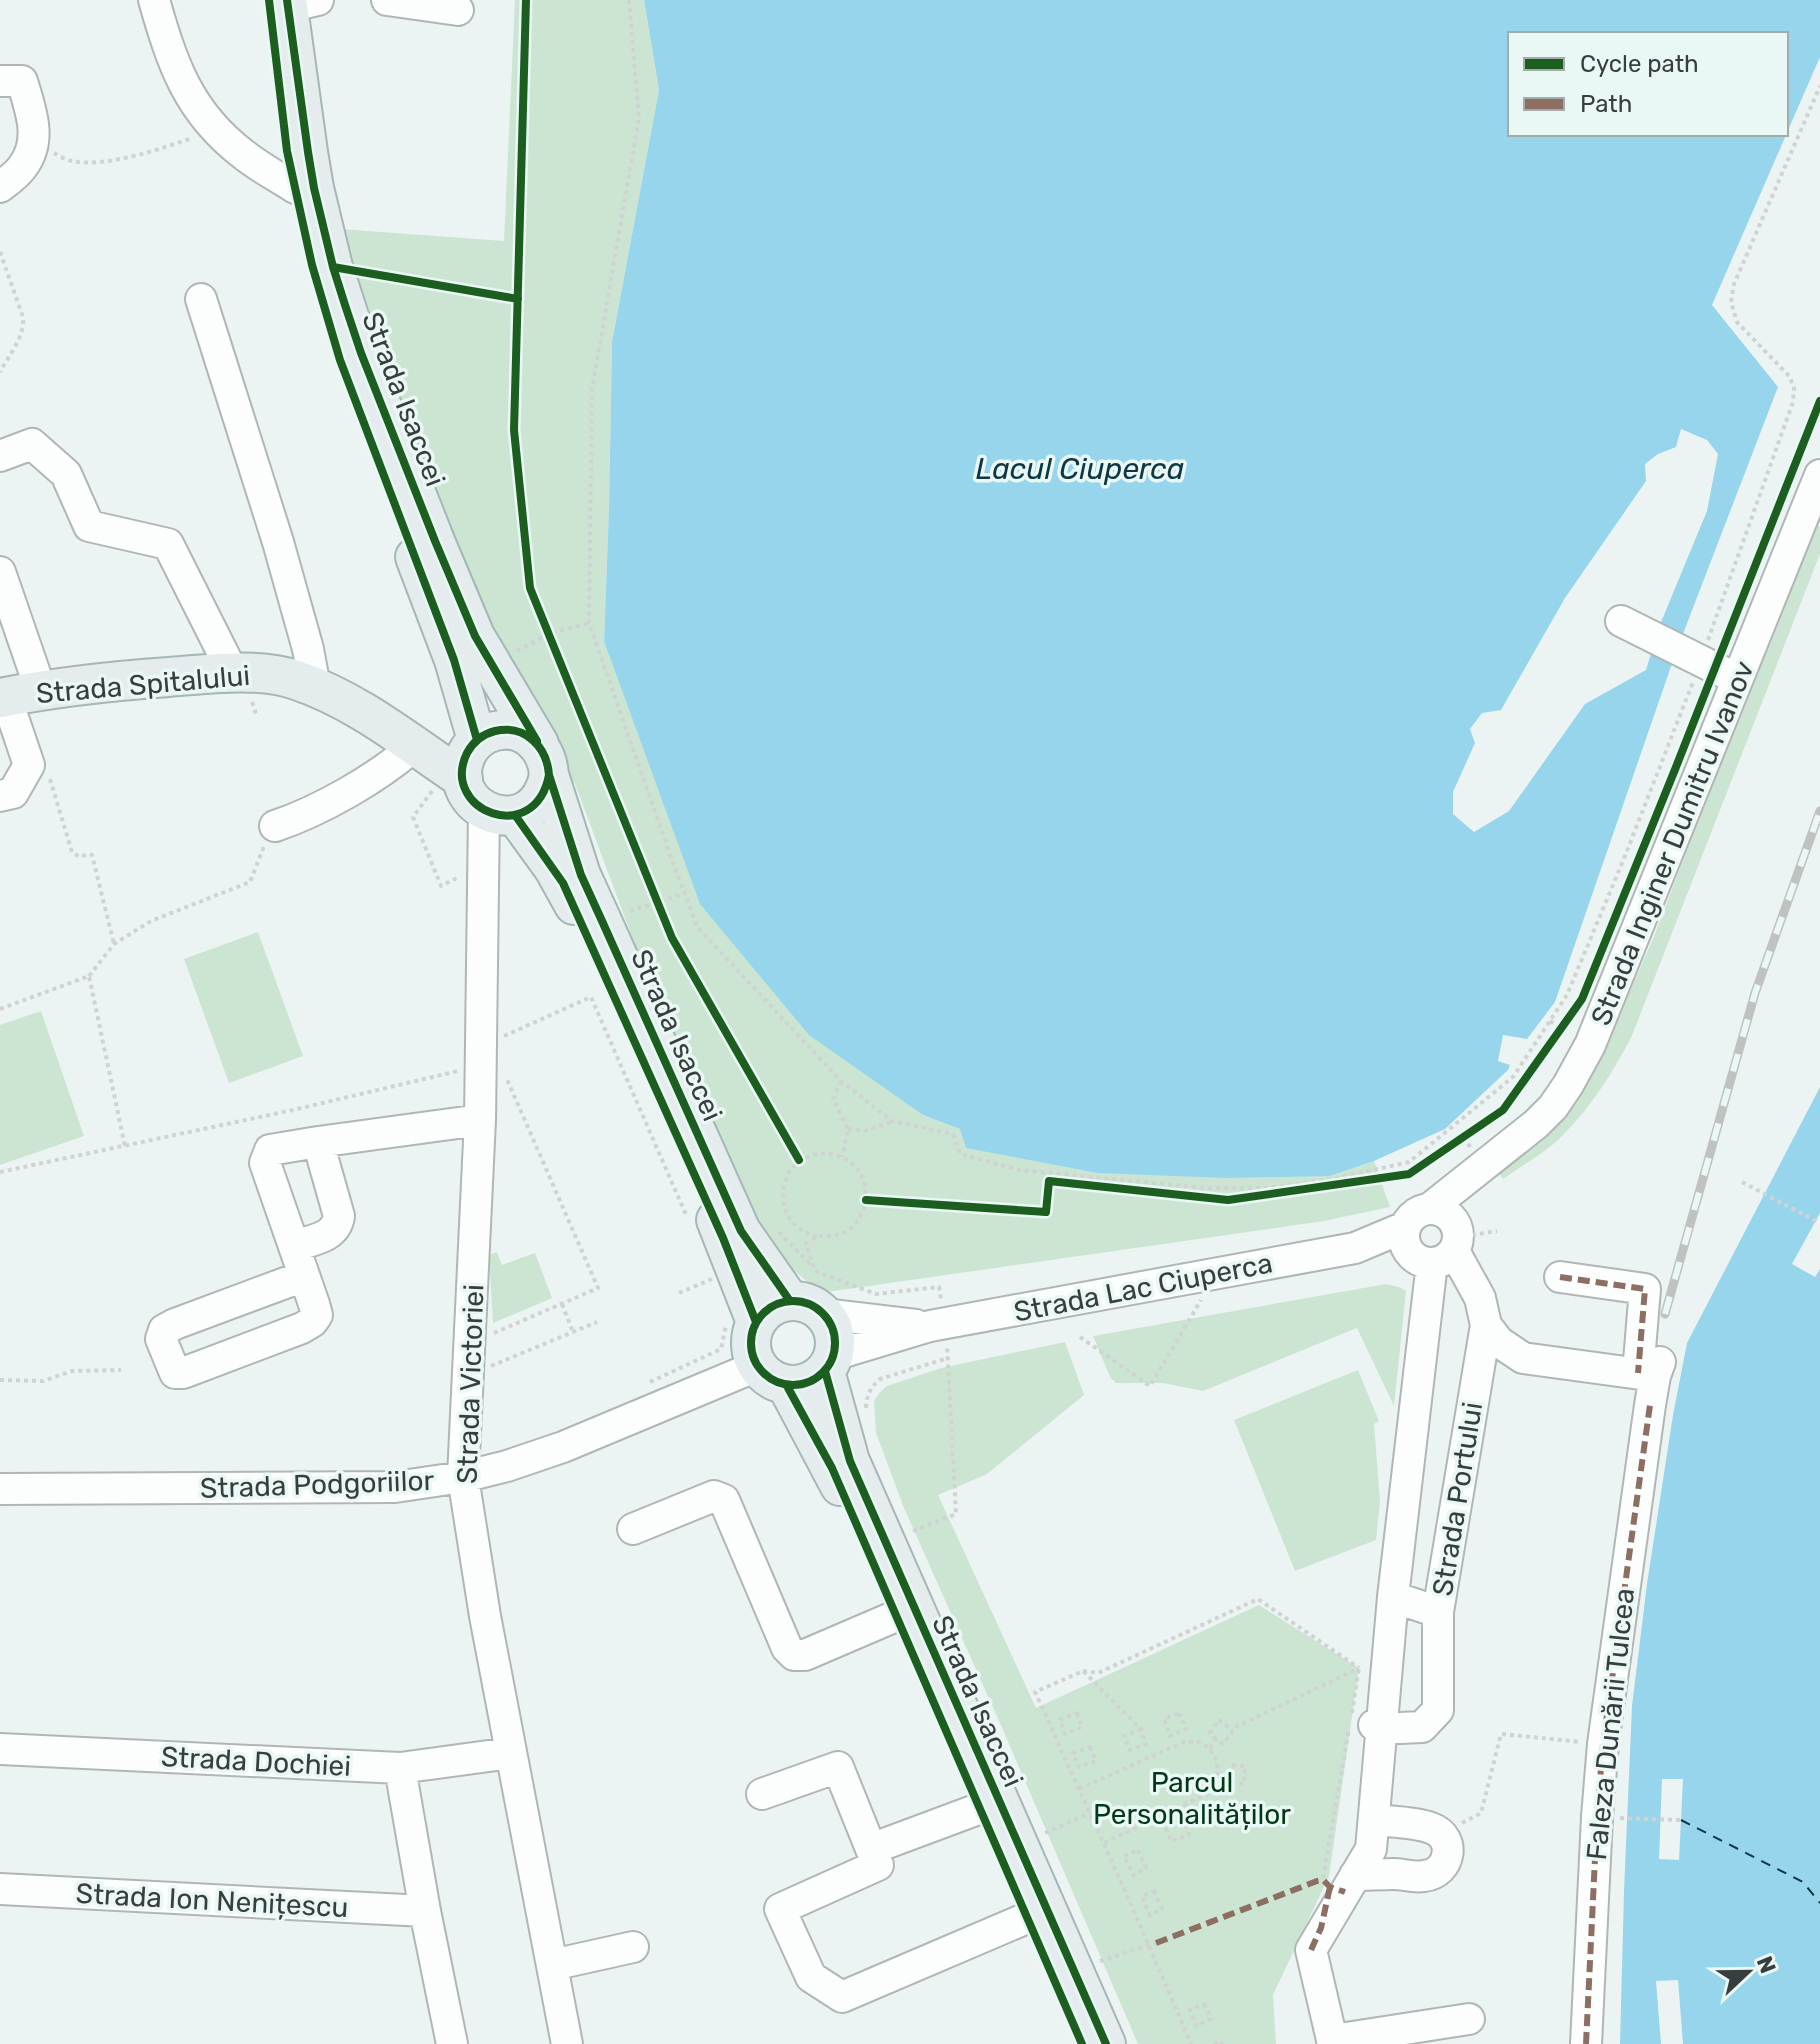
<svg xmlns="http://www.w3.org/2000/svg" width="1820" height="2044" font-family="Rubik,sans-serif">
<rect width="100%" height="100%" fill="#ecf4f3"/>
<path fill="#cce5d3" d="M515 0H644L659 90 612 342 609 509 604 641 923 1115 960 1129 1330 1176 1374 1161 1390 1207 1324 1221 820 1293 774 1253 666 1028 575 784 532 712 447 534 341 229 504 241Z
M1817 523 1820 527V554L1631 1038C1612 1073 1592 1106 1563 1135 1547 1152 1523 1165 1503 1179L1498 1171 1561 1121 1591 1078 1653 939 1701 813Z
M258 932 303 1056 229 1083 184 959Z
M41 1011 84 1136 0 1165V1025Z
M497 1252 502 1265 535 1253 552 1298 493 1323 489 1255Z
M1386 1284 1399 1287 1406 1291 1394 1406 1357 1328 1203 1391 1163 1383H1116L1110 1377 1093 1336Z
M1065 1342 1084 1395 987 1474 938 1495 1036 1708 1259 1605 1359 1668 1329 1876 1273 1995 1276 2044H1138L1003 1730 904 1508 876 1433 874 1401 880 1392 887 1386 941 1368Z
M1358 1370 1379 1421 1374 1424 1380 1502 1376 1540 1295 1571 1234 1420Z"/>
<path fill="#97d5ed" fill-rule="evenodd" d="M644 0H1820V57L1712 305 1778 387 1676 652 1555 1002 1527 1039 1503 1035 1498 1061 1510 1065 1508 1070 1445 1129 1374 1161 1330 1176 1225 1178 1098 1173 966 1148 960 1129 923 1115 809 1035 700 904 604 641 609 509 612 342 659 90ZM1510 34H1786V134H1510ZM1681 429 1707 440 1718 454 1707 511 1659 627 1646 670 1585 704 1509 811 1474 832 1453 814V792L1475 743 1470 729 1482 713 1501 710 1565 598 1646 481 1645 464 1658 454 1676 447Z
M1820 1087V2044H1620L1624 1891 1632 1706 1647 1584 1673 1415 1687 1343Z"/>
<path fill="#ecf4f3" d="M1820 1213V1269L1815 1277 1792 1264Z
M1662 1779H1683L1679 1860 1659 1859Z
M1678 1980 1683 2044H1661L1656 1981Z"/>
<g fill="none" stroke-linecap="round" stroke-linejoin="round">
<path stroke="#0e3745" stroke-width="2" stroke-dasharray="10 8" stroke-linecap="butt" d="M1681 1820 1803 1882 1820 1903"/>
<defs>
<path id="minor" d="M154 0C172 63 188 112 243 154 259 167 278 177 295 188
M387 0 458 10
M288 7 318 0
M0 81H22C30 109 43 139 23 166 18 174 8 181 0 187
M201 299 278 542 308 649 315 687
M0 456 32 444 66 474 89 526 168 544 233 673
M0 572 41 691
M1621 621 1737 679
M0 796 13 793 29 765 6 697
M484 811 480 1120 463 1477 485 1616 567 2044
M275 826C320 811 378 778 414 746
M1429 1209 1536 1124 1553 1107 1568 1085 1590 1045 1820 475
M1404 1236a27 27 0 1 1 54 0a27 27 0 1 1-54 0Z
M294 1246C312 1240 336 1238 339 1216L318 1142
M1432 1263 1393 1597 1438 1612
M304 1276 175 1324 164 1330 161 1339 175 1373H183L302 1328 312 1322 317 1315 314 1304 265 1163 270 1150 318 1142 480 1120
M1560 1277 1645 1289 1638 1373
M823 1314 916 1325
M1486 1325 1499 1342 1523 1358 1655 1376
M834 1355 930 1326 1355 1248 1405 1227
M0 1489 395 1487 463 1477 507 1466 563 1447 757 1366
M633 1529 714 1496 724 1500 787 1648 794 1655H805L896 1616
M1374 1725 1400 1728 1422 1727 1438 1710V1612L1486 1325 1480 1298 1454 1251
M0 1749 400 1768 510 1753
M400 1768 425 1911 452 2044
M762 1794 838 1767 871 1849 981 1808
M871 1849 878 1865 780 1909 811 1977 842 1997 1027 1918
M1355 1875C1367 1875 1380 1874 1393 1874 1403 1874 1414 1878 1424 1876 1451 1873 1457 1837 1431 1828 1414 1822 1393 1822 1375 1820
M0 1889 425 1911
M552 1965 633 1947
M1333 2040 1469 2019
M1333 2044 1311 1950 1371 1849 1393 1597
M1586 2044 1597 1817 1603 1744 1650 1405 1655 1376 1660 1362"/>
<path id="major" d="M287 0 308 152 314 188 333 267 361 353 435 541 475 636 539 744
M415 557 454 660 477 740
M0 698C56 687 112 681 169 677 207 674 259 667 296 680 357 700 409 743 463 779
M549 775C535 848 439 811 467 753 473 742 483 734 495 731 525 724 547 747 549 775L581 875 602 921 741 1231 790 1301
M515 815 554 869 574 905
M716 1220 756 1322
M751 1343a42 42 0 1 1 84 0a42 42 0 1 1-84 0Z
M825 1371 850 1461 1106 2044
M787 1386 840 1486"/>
</defs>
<use href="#minor" stroke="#b0b6b5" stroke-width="34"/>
<use href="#major" stroke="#a5b6b7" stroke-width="42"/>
<path stroke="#d0d3d2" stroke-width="4" stroke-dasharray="4 4" stroke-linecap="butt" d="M629 0 639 118 592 389 589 623 673 863 698 928 841 1081 892 1121 953 1134 960 1154 1020 1170 1204 1188H1266L1332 1179 1409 1162 1513 1077 1567 995 1623 861 1693 682
M54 153C59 156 66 160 72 161 105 168 161 149 192 138
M0 252 23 317C25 337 9 355 0 372
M1708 640 1793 402 1794 387 1789 376 1737 322 1731 302 1734 284 1820 86
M517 651 549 634 589 623
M252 702 256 714
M50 779 72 852 80 857 88 854 92 855 114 944
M432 791 413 817 441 886 459 877
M630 911 685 893
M89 976 114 944 151 921 250 882 264 846
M0 1009 89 976 125 1146
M1550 1021 1568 1032
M504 1036 591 997 687 1217
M841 1081 833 1099 848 1129 842 1157
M848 1129 864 1131 891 1122
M1464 1137 1470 1147
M0 1172 293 1110 458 1071
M1742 1182 1820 1223
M779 1232 812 1266
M1472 1235 1497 1231
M817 1237C801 1232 787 1222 784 1205 774 1140 865 1137 866 1195 866 1207 860 1219 851 1228 840 1238 829 1234 817 1237 813 1238 809 1241 806 1243L815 1271 876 1294 939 1287 941 1300
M679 1293 712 1279
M562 1304 573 1332
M494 1333 598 1288 506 1077
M1080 1337 1150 1386 1201 1300
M491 1366 597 1322
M0 1380 43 1381 72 1371 121 1370
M650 1382 721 1349 726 1325
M866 1408C867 1394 870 1388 880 1379L948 1358
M913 1531 956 1514 947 1345
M1083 1671 1098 1673 1258 1599 1359 1668
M1077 1713 1082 1727 1065 1734 1060 1720Z
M1179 1713 1186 1729 1170 1736 1164 1719Z
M1352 1713 1359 1668
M1141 1729 1124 1736 1130 1750 1146 1744 1141 1729 1083 1671 1035 1692 1134 1911 1191 2044
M1216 1739 1210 1733 1219 1720 1233 1731
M1090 1747 1096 1761 1079 1767 1073 1753Z
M1210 1748 1216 1739 1223 1744 1236 1727 1359 1668
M1232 1765 1245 1766 1244 1784 1231 1783Z
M1079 1789 1184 1742H1198L1209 1748 1217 1761 1218 1781 1209 1793 1104 1843
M1217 1801 1226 1817 1210 1826 1201 1810Z
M1183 1817 1189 1835 1171 1841 1164 1824Z
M1620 1818 1681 1820
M1462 1823 1481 1813 1501 1734 1581 1742
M1045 1833 1090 1813
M1138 1850 1146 1868 1133 1875 1124 1856Z
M1323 1878 1349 1729
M1154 1891 1162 1909 1150 1915 1142 1896Z
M1100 1961 1156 1943
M1204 2004 1211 2019 1196 2026 1190 2010Z
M1214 2044 1221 2041 1222 2044"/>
<use href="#minor" stroke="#fcfdfd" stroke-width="30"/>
<use href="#major" stroke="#e4eced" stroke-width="38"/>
<defs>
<path id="rail" d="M1665 1314 1755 993 1820 811"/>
</defs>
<use href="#rail" stroke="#c0c2c2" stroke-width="9"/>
<use href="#rail" stroke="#e9f7f5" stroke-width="6" stroke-dasharray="18" stroke-linecap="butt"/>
<path stroke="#8d6e63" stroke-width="6" stroke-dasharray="12 6" stroke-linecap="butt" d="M1560 1277 1645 1289 1638 1373
M1156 1943 1317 1881 1323 1880 1330 1887 1345 1892
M1311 1950 1321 1928 1330 1887
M1586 2044 1597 1817 1603 1744 1650 1405"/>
<defs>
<path id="cycleway" d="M269 0 287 151 312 265 340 360 454 660 477 740
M287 0 308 152 314 188 333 267 345 305 361 353 435 541 475 636 537 741
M526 0 514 430 530 588 672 938 799 1160
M333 267 518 299
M549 775C535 848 439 811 467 753 473 742 483 734 495 731 525 724 547 747 549 775L581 875 602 921 741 1231 790 1301
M515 815 563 883 723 1238 756 1322
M866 1200 1046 1212 1049 1181 1228 1200 1409 1174 1503 1110 1582 999 1676 767 1820 401
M751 1343a42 42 0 1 1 84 0a42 42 0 1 1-84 0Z
M825 1371 850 1461 1106 2044
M787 1386 832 1468 1082 2044"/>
</defs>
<use href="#cycleway" stroke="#e9f7f5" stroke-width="13"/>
<use href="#cycleway" stroke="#1b5e20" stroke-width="8"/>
</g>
<g text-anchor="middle" stroke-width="7" stroke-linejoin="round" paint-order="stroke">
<g font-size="28" fill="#383e3d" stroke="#e9f7f5">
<text transform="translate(404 399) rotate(69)" y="10">Strada Isaccei</text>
<text transform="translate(143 684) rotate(-5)" y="10">Strada Spitalului</text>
<text transform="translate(1672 843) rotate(-68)" y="10">Strada Inginer Dumitru Ivanov</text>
<text transform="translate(677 1035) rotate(66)" y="10">Strada Isaccei</text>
<text transform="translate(1143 1287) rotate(-11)" y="10">Strada Lac Ciuperca</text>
<text transform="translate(470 1384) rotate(-88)" y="10">Strada Victoriei</text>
<text transform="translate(317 1484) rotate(-2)" y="10">Strada Podgoriilor</text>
<text transform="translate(1457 1499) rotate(-81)" y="10">Strada Portului</text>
<text transform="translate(978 1701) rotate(66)" y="10">Strada Isaccei</text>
<text transform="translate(1610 1724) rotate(-84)" y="10">Faleza Dunării Tulcea</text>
<text transform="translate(256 1761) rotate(3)" y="10">Strada Dochiei</text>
<text transform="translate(212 1900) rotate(3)" y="10">Strada Ion Nenițescu</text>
</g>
<g font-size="28" fill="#043718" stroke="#e9f7f5">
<text x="1192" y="1792">Parcul<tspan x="1192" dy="32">Personalităților</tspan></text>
</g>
<g font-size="30" font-style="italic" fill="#0e3745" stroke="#e9f7f5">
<text x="1080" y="479">Lacul Ciuperca</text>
</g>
</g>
<rect x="1508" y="32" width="280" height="104" fill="#e9f7f5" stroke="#a2adab" stroke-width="2"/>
<rect x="1524" y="58" width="40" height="12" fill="#1b5e20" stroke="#a2adab" stroke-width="2"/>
<text x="1580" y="72" font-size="24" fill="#383e3d">Cycle path</text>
<rect x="1524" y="98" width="40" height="12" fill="#8d6e63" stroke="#a2adab" stroke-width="2"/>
<text x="1580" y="112" font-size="24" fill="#383e3d">Path</text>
<g transform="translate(1748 1972) rotate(68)" stroke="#e9f7f5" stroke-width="6" paint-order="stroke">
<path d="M0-6L14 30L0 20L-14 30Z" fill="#383e3d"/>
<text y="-12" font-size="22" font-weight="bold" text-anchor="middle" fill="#383e3d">N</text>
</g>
</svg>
